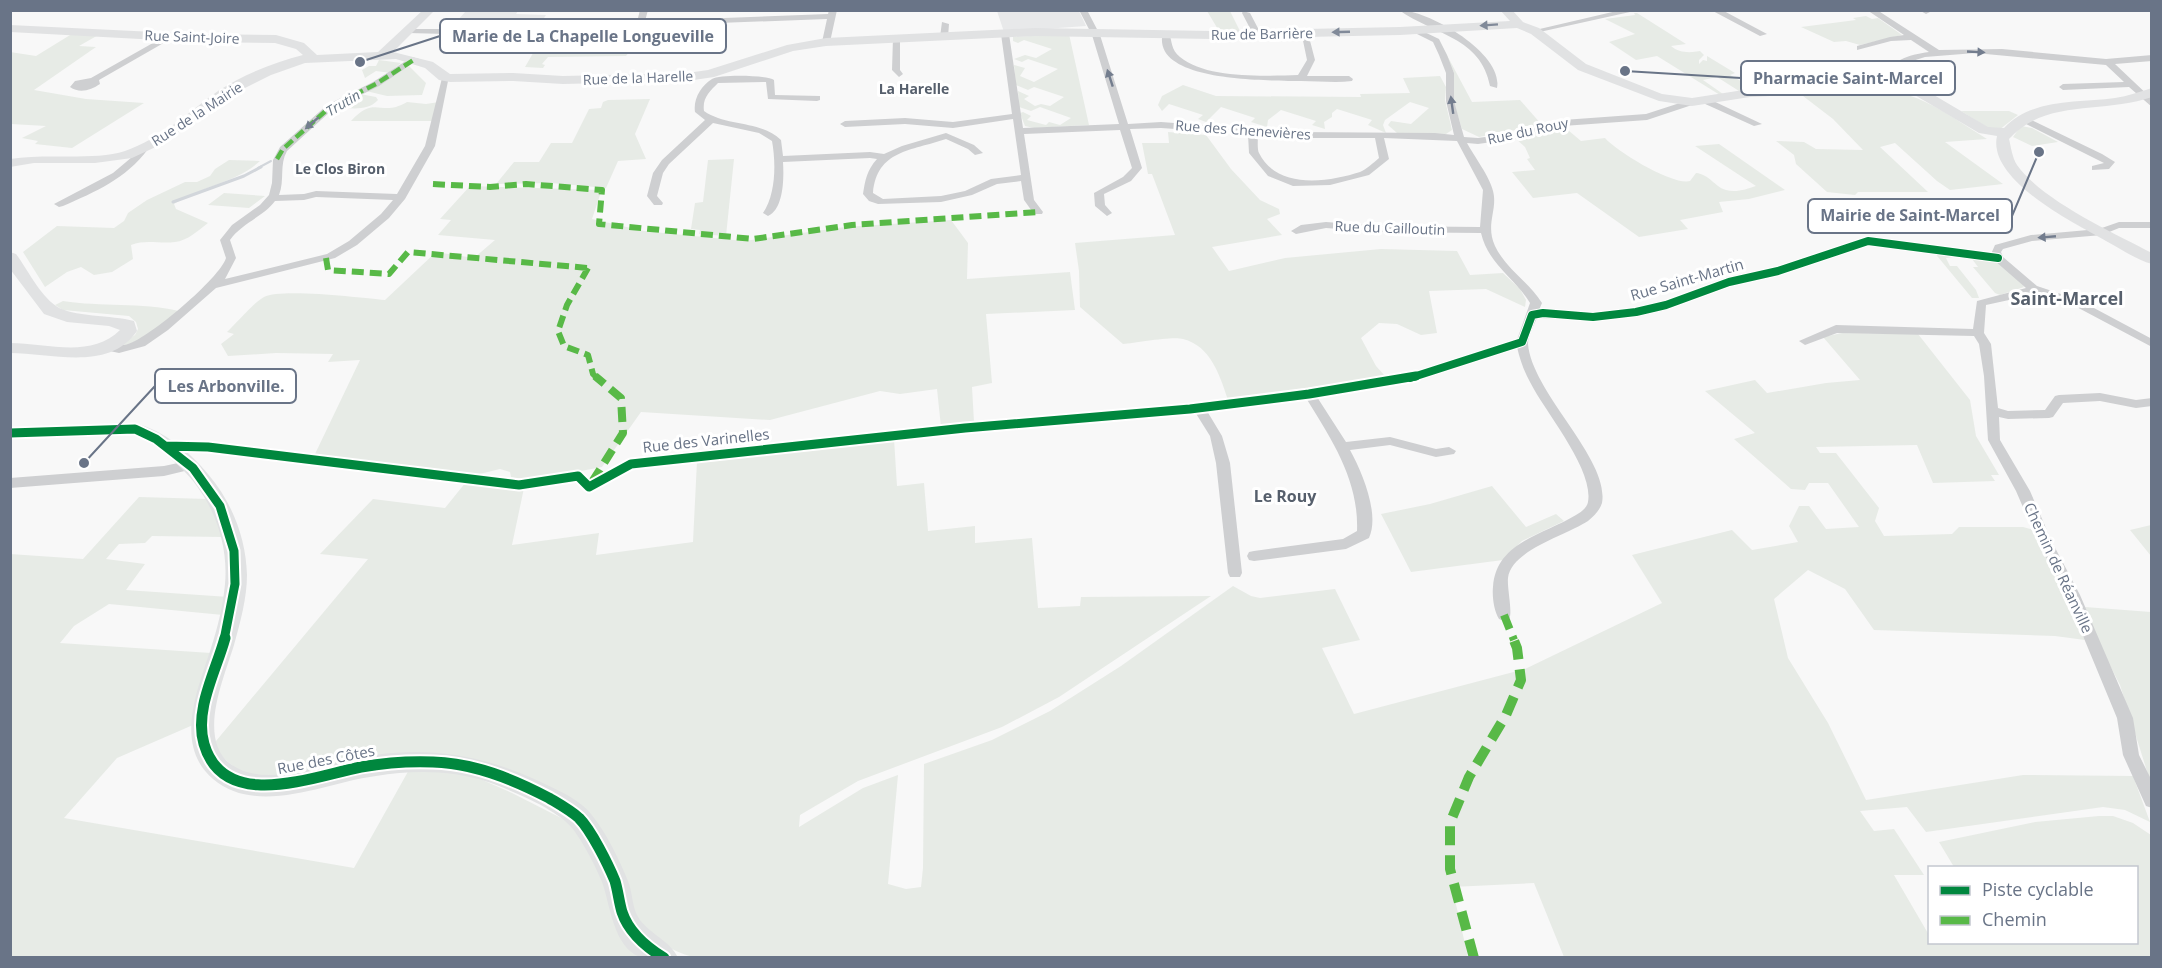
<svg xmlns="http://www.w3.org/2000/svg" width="2162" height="968" font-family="'Open Sans',sans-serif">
<rect width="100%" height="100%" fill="#f8f8f8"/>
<path fill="#e8e9ea" d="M466 11H518L516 14 546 15 544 18 456 22Z
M997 11H1079L1086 26 1004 32Z"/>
<path fill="#e7ebe6" d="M1207 11H1230L1240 31H1219Z
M1634 13H1637L1686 44 1671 46C1679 53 1690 53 1700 51L1704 55 1699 60V64L1703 60 1707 61V56L1735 73 1730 75 1755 89 1739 91 1717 77 1703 80 1723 94 1720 95 1657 56 1636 60 1609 42 1635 34 1605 19 1635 15Z
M1866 16 1872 19 1878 18 1902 35 1860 45 1846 41 1834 42 1801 27 1856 20 1853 18Z
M75 32 100 34 79 46 96 47 34 90 86 99 144 103 72 148 35 144 38 141 22 138 46 126 11 124 10 52 36 56Z
M1069 34 1089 125 1034 128 1025 126 1020 113 1023 112 1031 116 1027 120 1046 125 1049 122 1060 125 1071 118 1040 107 1031 111 1019 107 1018 91 1029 96 1024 99 1035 106 1041 104 1050 106 1064 97 1034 87 1028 90 1016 85 1014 65 1025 68 1020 76 1034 82 1058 69 1028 59 1022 62 1014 59 1025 55 1036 58 1052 49 1024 40 1018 43 1013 41V37Z
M580 37 671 39 665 50 630 51 626 56 548 57 542 64 545 65 543 68 525 67 536 48 533 47 534 45H523L527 39Z
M1441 44 1472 102 1520 100 1542 125 1479 137 1462 129 1453 100 1454 73Z
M379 60 401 63 392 70 391 73 376 71 365 78 362 70 369 66H376Z
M409 66 426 83 422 95 387 96 366 91Z
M1440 76 1446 87 1445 100 1452 130 1446 134 1397 133 1388 125 1391 121 1411 124 1429 108 1410 102 1385 120 1383 125 1386 133 1368 125 1372 120 1337 109 1332 113V117L1324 122 1325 129 1312 125 1316 121 1281 110 1268 120 1267 127 1251 122 1255 118 1221 107 1206 122 1198 119 1203 115 1169 104 1162 111 1158 105 1162 96 1183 85 1216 96 1361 97 1360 94 1410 93 1403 78Z
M1869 89C1914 87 1950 116 1987 139L1945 142 2003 184 1950 190 1937 181 1895 143 1880 147 1928 192H1858L1855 195 1827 192 1796 164 1794 155 1776 141 1804 142 1816 149 1863 150 1833 119 1803 96 1840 94Z
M360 94 376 97 378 100C367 112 349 108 335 107Z
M650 99 635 134 646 159 618 161 606 188 551 183 496 184 514 162H539L551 143H572L589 109 601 108 603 102 608 100Z
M407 102 426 104 439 102 435 121H351C376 94 380 118 407 102Z
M1961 111H2009L2018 115 1999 130 1990 129Z
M1562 125 1581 141 1605 138C1617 152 1674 186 1690 181L1696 173C1709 174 1715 187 1726 190 1736 193 1747 189 1756 186L1695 146 1719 144 1785 190 1749 199 1719 202 1723 212 1680 220 1688 229 1639 237 1577 193 1533 198 1512 172 1535 170 1527 159 1530 158 1525 147 1515 138Z
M2021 126 2032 128 2058 142 2032 146 2013 137Z
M1168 132 1206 135 1231 169 1260 200 1279 209 1280 214 1267 219 1282 235 1212 247 1229 271 1285 258 1381 249 1457 251 1470 275 1503 273 1520 289 1526 300 1525 307 1486 289 1429 291 1437 333 1421 335 1397 324 1379 323 1361 338 1376 366 1385 376 1228 400C1220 376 1211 346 1183 339 1172 336 1136 343 1123 344L1080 307 1079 271 1075 243 1175 235 1152 174H1148L1142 143H1169Z
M734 159 726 236 699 234 700 230 691 229 695 203 703 202 708 160Z
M229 160 260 161C236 183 201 186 174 204L176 209 208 223C199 230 187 241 175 242 159 244 146 239 131 245L133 259 112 272 94 275 81 267 67 272 45 287 23 252 57 226 114 228 124 221 128 213 147 200 185 182H197L210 176 215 169Z
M470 186 600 190 601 192 592 219 644 231 744 241 845 227 951 220 968 243 967 279 1070 272 1075 310 986 314 992 383 972 387 974 422 941 427 937 389 900 394 880 391 770 420 641 412 602 467 544 478 529 480 511 477 510 472 500 469 472 476 315 454 360 360 328 362 333 354 276 353 228 356 221 344 234 334 227 332C237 323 253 303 264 297 282 288 362 298 385 300L436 252 474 258 495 240 438 235 451 220 440 219Z
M224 193 265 196 249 208 208 205Z
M1933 251 1990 260 1999 263 2022 283 2024 287 2000 295 1995 293 1973 267H1978L1972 259H1964L1962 256 1946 258 1950 266H1957L1976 290 1979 298H1972Z
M63 301C101 307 141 302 179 311 161 327 144 341 121 346L122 343 135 335 138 329 136 322 129 316 63 310 55 305Z
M1842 333 1918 334 1970 400 1976 436 1999 475H1991L1995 481 1933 483 1917 445 1816 447 1820 453H1836L1879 508 1875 521 1884 536 1952 534 1959 527H2023L2034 530C2052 566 2064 606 2085 640L2055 636 1874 630 1845 589 1808 570 1774 599 1788 658 1828 723 1866 800 2023 775 2133 776 2150 822 2125 810 2103 807 1926 832 1907 807 1860 811 1874 831 1894 829 1924 875H1894L1929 935 1930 942H2136V868L1954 867 1939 842 2035 822 2099 816H2113L2133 823 2151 835V957H1564L1534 883 1452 887 1468 957H693C647 944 635 916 617 876 607 854 597 833 587 812L470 760 261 778 241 773 211 747 368 559 320 554 373 499 445 508 466 482 524 488 512 545 599 533 596 555 693 542 697 461 820 446 875 444 894 439 897 486 924 483 928 531 975 526V543L1032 538 1038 608 1080 606 1081 597 1211 596 1059 697 1002 727 858 781 800 815 799 827 863 788 898 775 888 884 906 889 921 887 923 868 924 764 992 740 1050 711 1121 666 1233 586 1251 596 1260 598 1335 589 1360 640 1322 648 1354 714 1525 669 1662 603 1632 555 1732 530 1752 550 1798 542 1789 526 1799 506H1809L1826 529 1859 527 1828 483H1809L1805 490 1791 489 1734 439 1755 433 1705 391 1755 380 1767 393 1826 383 1860 380 1823 337Z
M1492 486 1526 527 1556 514 1564 521 1522 541 1503 560 1411 572 1381 514 1430 504Z
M139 497 208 499 223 537 152 536 145 543 119 544 106 559 145 564 126 590 229 597 223 615 109 604 74 626 60 643 211 653 193 725 117 758 64 818 354 868 410 768 471 775 512 793 573 824 646 957H11L10 554 83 559Z
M2151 525H2152L2151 556 2130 530Z
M2085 607 2151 612V784L2120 685 2100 646Z"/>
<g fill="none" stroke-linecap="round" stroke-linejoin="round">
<path stroke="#d2d6db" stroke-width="2" d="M258 168 271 161"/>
<path stroke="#d2d6db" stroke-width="3" d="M173 202 244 176 261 167"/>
<path fill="#cecfd1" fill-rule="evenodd" d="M640 10H648L645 21 828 14 829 10H837L830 42 826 44 822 42 827 19 640 26 569 25 565 23 569 21 637 22Z
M1079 10H1087L1100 35 1128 124 1161 122 1294 132 1435 133 1454 135 1446 101V73L1439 55 1433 42 1413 32 1412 30 1416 28 1439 39 1447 55 1454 73V101L1464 137 1478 138 1513 133 1563 120 1646 114 1689 100H1695V104L1647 120 1563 126 1513 139 1478 144 1467 143C1474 156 1490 177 1493 191 1498 210 1485 224 1495 246 1506 269 1529 282 1542 303L1539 310 1593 314 1636 309 1662 302 1725 280 1775 268 1868 238 1991 254 1995 245 2031 235 2099 229 2119 222H2152V228H2119L2102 235 2032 241 2003 249 2001 252 2003 257 2037 286 2079 300 2152 339V347L2071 304 2035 292 2032 295 1986 305 1984 333 1991 344 1998 408 2008 411 2045 410 2055 396 2059 395 2100 393 2136 400 2152 398V406L2136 408 2100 401 2063 403 2053 417 2049 418 2008 419 1999 417 2000 440 2030 491 2052 542 2080 595 2133 718 2139 755 2152 781V808L2146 806 2123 755 2117 718 2066 595 2038 542 2016 491 1988 440 1984 376 1979 344 1974 336 1837 333 1805 345 1799 341 1836 325 1973 329 1977 301 2026 288 1995 261 1869 244 1782 273 1732 285 1670 307 1636 315 1593 320 1537 318C1534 325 1528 336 1528 344 1532 393 1610 459 1602 503 1600 510 1594 516 1588 521 1567 535 1511 550 1508 578 1507 589 1513 613 1509 619L1504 621 1499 619C1494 611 1492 597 1493 587 1496 542 1543 535 1576 515 1581 512 1587 508 1588 502 1594 469 1545 412 1530 382 1524 371 1520 360 1517 347L1413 381 1317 397 1346 442 1390 437 1436 449 1449 447 1456 451 1454 454 1436 457 1390 445 1350 450C1362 472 1380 514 1369 538L1346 549 1254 561 1249 560 1247 556 1249 552 1254 551 1343 539 1357 531C1359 480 1332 440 1306 398L1207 411 1222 436 1230 463 1242 573 1240 577H1230L1228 573 1216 463 1210 436 1195 412 965 432 634 468 589 492 584 490 575 481 519 490 208 451 166 450 159 446 166 442 208 443 519 480 578 471 590 480 631 459 965 424 1190 405 1309 390 1411 373 1517 340 1530 303C1515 278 1488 264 1481 233L1379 232 1326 228 1296 234 1291 231 1301 225 1326 222 1379 226 1480 227 1483 190 1457 141 1384 138 1389 159 1369 175 1330 185 1293 186 1268 176 1249 153 1248 134 1161 128 1130 129 1142 168 1131 181 1104 194 1105 205 1112 213 1107 216 1095 206 1094 193 1123 177 1132 168 1120 130 1024 134 1034 200 1043 212 1042 214H1034L1024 200 1021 181 997 184 972 195 941 202 878 204 869 201 863 194C865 180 867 170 877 159L870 158 783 162C784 177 784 209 768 216L763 213C776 194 776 163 772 141L759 133 713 123 669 164 663 173 657 196 663 203 662 205H654L647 196 653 173 662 160 705 120 695 112C693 99 701 86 712 79 720 74 767 75 774 80L775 95 820 96V100L817 101 768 99 766 82 718 83C710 91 702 98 704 111 727 127 760 120 781 140L783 156 870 152 884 154 902 146 946 133 974 145 983 153 975 155 968 149 946 139C911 151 877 150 873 193L883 199 941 196 965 191 991 179 1021 175 1013 119 953 128 905 124 845 127 840 124 845 121 905 118 953 122 1012 114 1001 34 1005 32 1009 34 1023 128 1119 124 1092 35ZM1258 135 1294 138H1375L1379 158C1373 163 1367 169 1360 172 1329 182 1277 190 1259 153 1257 149 1258 140 1258 135Z
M1399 10C1428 10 1504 53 1497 88L1490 86C1481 37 1434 35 1399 10Z
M1621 10H1639L1535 33 1531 31Z
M1711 10H1722L1767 34 1760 36Z
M1867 10H1877L1939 50 2002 49 2106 59 2152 55V61L2115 64 2152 99V107L2129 87 2063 90 2059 87 2063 84 2124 82 2106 65 1975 53 1925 57 1903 64 1900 67 1895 86 1888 88C1884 61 1907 55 1929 52L1911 40 1891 41 1857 50V46L1890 37 1904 35Z
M1919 10H1929L1930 12 1926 14Z
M1243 11 1250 13 1261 34 1260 36 1253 34 1242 13Z
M458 19 465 21 446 34 408 33 404 31 408 29H444Z
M942 22 949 24 948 37 944 39 940 37Z
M1301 31 1308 33 1315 60 1307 76H1349L1353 79 1352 81C1336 83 1318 81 1301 81 1273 80 1149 84 1163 32H1169C1172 41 1171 50 1180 57 1206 79 1266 76 1298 75L1307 60Z
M167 35 174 37 99 80 100 84C91 90 80 94 70 87L75 81 91 78Z
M893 38 900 40V70L903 74 899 77 892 70Z
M412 57 419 59 379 86 333 109 287 151C279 165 285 180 279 195L304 194 316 191 397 194 425 146 442 78 449 76 435 146 405 199 389 218 357 245 335 258 216 288 168 330 145 346 119 353 105 350 103 347 105 344C113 343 119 347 128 344 149 338 220 278 226 258L220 240 232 225 260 205 269 195 272 183 273 160 280 147 327 105 373 82ZM316 197 393 200 381 214 349 241 327 254 225 279 236 258 230 240C242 223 263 217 275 201L304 200Z
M1703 99H1709L1762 124 1754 126 1703 103Z
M2023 116 2102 154 2115 162 2109 169 2092 170V166L2104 163 2020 121 2018 119Z
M140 147 148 149C126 179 95 192 63 206L59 207 54 204 113 173 132 157Z
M192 460 199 465 197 468 164 476 10 488V478L164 466Z"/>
<path fill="#e1e2e3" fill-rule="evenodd" d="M423 10H435L393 52 433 62 450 74 513 73 563 76 687 73 708 70 787 45 826 38 1035 28 1212 31 1400 27 1510 21 1500 10H1512L1523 22 1539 28 1586 64 1662 94 1692 98 1750 89 1847 84 1880 78 1922 88 1988 127 2004 128C2032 98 2078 103 2115 98 2128 96 2139 92 2152 88V97C2104 114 2046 98 2009 139 2011 147 2012 157 2017 165 2043 201 2112 232 2152 253V264C2136 260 2120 248 2106 241 2074 223 1987 180 1997 136L1979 133 1913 94 1880 86 1847 92 1750 97 1692 106 1659 101 1578 70 1531 34 1517 28 1400 35 1212 39 1035 36 826 46 793 51 714 77 687 81 563 84 513 81 450 82 439 80 425 68 396 59 305 63 271 75 231 95 162 144 132 158 95 163H34L10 167V159C46 153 94 161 125 151 160 139 189 112 218 91 242 75 275 62 303 55L296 49 275 43 196 42 10 32V25L196 34 276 35 304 43 317 55 378 52Z
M10 252 16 254C28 270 39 294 56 306 72 317 112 315 134 321L137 331C109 372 52 353 10 353V343C47 343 91 359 120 330L109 326 67 322 44 314 10 269Z
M135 423C164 431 189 451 208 474 232 502 246 538 247 575 247 598 240 623 234 645 224 678 196 740 232 765 261 785 304 770 334 763 413 743 475 750 547 785 562 792 581 801 591 814 606 832 619 859 628 881 632 891 632 903 636 913 645 933 670 939 678 958 667 958 649 961 640 957 613 947 610 903 602 882 595 865 584 844 573 829 557 809 513 791 488 782 452 770 413 770 376 776 327 782 258 817 213 779 173 745 198 689 211 648 218 627 223 605 225 584 229 541 211 496 180 467 167 455 148 437 130 435 118 434 104 436 92 437 65 437 38 438 10 439V427Z"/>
<path stroke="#58b947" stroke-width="4.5" stroke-dasharray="10 4.5" stroke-linecap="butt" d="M277 159 283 149 330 107 376 84 415 59"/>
<path stroke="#58b947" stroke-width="6" stroke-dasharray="12 6" stroke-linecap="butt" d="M433 184 490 187 526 184 602 190 599 224 753 239 852 225 1038 212
M326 258 328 270 389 274 408 252 588 268
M588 268 567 305 558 331 564 346 588 355 593 374 597 378"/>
<path stroke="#58b947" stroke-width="8" stroke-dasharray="15 8" stroke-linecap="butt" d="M592 482 623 433 621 398 595 376
M1504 615 1514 640"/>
<path stroke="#58b947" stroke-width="10" stroke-dasharray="19 10" stroke-linecap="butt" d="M1474 958 1450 869V823L1469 777 1506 715 1521 680 1517 648 1513 638"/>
<defs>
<path id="cycleway-far2" d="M1410 378 1522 342 1532 315 1543 313 1593 317 1636 312 1666 305 1729 282 1778 271 1868 241 1998 258"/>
<path id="cycleway-far1" d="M10 433 135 429 156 439 193 468 220 506 234 551 235 584 224 640
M166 446 208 447 519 485 578 476 589 487 631 464 965 428 1190 409 1309 394 1416 376"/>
<path id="cycleway" d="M225 638C216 671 194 710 204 744 224 813 314 776 361 767 384 763 409 761 433 762 474 763 513 779 549 798 559 804 570 810 579 818 591 830 608 864 615 881 618 891 619 902 622 912 629 933 646 947 664 958"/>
</defs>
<use href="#cycleway-far2" stroke="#fff" stroke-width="10"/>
<use href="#cycleway-far1" stroke="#fff" stroke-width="13"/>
<use href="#cycleway" stroke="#fff" stroke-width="15"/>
<use href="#cycleway-far2" stroke="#00873e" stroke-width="8"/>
<use href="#cycleway-far1" stroke="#00873e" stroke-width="9"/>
<use href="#cycleway" stroke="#00873e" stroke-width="11"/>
</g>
<defs><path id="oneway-solid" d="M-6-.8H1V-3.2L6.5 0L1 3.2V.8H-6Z" transform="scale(1.5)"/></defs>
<g fill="#818a99">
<use href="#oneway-solid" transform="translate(1489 25) rotate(176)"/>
<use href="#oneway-solid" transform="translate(1341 32) rotate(178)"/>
</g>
<g fill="#737d8e">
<use href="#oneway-solid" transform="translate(1976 52) rotate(3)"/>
<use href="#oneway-solid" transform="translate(1110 78) rotate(-108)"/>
<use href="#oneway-solid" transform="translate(1452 105) rotate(-98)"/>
<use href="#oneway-solid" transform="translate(312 123) rotate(139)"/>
<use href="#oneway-solid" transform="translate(2047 237) rotate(175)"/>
</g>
<g text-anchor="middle" stroke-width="6" stroke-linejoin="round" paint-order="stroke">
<g font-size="14" fill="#697487" stroke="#fff">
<text transform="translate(1262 34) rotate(-1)" y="5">Rue de Barrière</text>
<text transform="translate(192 37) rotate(2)" y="5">Rue Saint-Joire</text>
<text transform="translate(638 78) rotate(-2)" y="5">Rue de la Harelle</text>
<text transform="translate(197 114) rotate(-33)" y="5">Rue de la Mairie</text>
<text transform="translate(1243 130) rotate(4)" y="5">Rue des Chenevières</text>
<text transform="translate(1528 131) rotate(-12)" y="5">Rue du Rouy</text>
<text transform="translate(1390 228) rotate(2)" y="5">Rue du Cailloutin</text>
</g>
<g font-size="14" font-weight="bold" fill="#565f6c" stroke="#fff">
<text x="914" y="94">La Harelle</text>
<text x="340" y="174">Le Clos Biron</text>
</g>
<g font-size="14" font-style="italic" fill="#657482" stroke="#fff">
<text transform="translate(343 103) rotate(-31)" y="5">Trutin</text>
</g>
<g font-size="15" fill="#697487" stroke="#fff">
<text transform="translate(1687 280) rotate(-16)" y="5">Rue Saint-Martin</text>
<text transform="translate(706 441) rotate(-6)" y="5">Rue des Varinelles</text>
<text transform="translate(2058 568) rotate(65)" y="5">Chemin de Réanville</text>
<text transform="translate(326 760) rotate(-11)" y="5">Rue des Côtes</text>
</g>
<g font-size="16" font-weight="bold" fill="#565f6c" stroke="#fff">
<text x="1285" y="502">Le Rouy</text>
</g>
<g font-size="18" font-weight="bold" fill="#565f6c" stroke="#fff">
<text x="2067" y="305">Saint-Marcel</text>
</g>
</g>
<path fill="none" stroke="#697487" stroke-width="2" d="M360 62L440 36M1625 71L1741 78M2039 152L2012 216M84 463L155 386"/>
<g fill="#697487" stroke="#fff" stroke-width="2">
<circle cx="360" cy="62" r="6"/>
<circle cx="1625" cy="71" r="6"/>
<circle cx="2039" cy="152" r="6"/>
<circle cx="84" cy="463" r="6"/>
</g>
<g fill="#fff" stroke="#697487" stroke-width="2">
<rect x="440" y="19" width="286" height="34" rx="6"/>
<rect x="1741" y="61" width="214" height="34" rx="6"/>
<rect x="1808" y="199" width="204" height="34" rx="6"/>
<rect x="155" y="369" width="141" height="34" rx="6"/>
</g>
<g font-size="16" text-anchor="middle" font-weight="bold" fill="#697487">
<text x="583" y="42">Marie de La Chapelle Longueville</text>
<text x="1848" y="84">Pharmacie Saint-Marcel</text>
<text x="1910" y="221">Mairie de Saint-Marcel</text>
<text x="226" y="392">Les Arbonville.</text>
</g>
<rect width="2162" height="968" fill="none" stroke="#697487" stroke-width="24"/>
<rect x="1928" y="866" width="210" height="78" fill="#ffffff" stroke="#c3c7cf" stroke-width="1.5"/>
<rect x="1940" y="886" width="30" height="9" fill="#00873e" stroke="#c3c7cf" stroke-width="1.5"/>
<text x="1982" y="896" font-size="18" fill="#697487">Piste cyclable</text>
<rect x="1940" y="916" width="30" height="9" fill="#58b947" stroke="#c3c7cf" stroke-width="1.5"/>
<text x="1982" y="926" font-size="18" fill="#697487">Chemin</text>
</svg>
